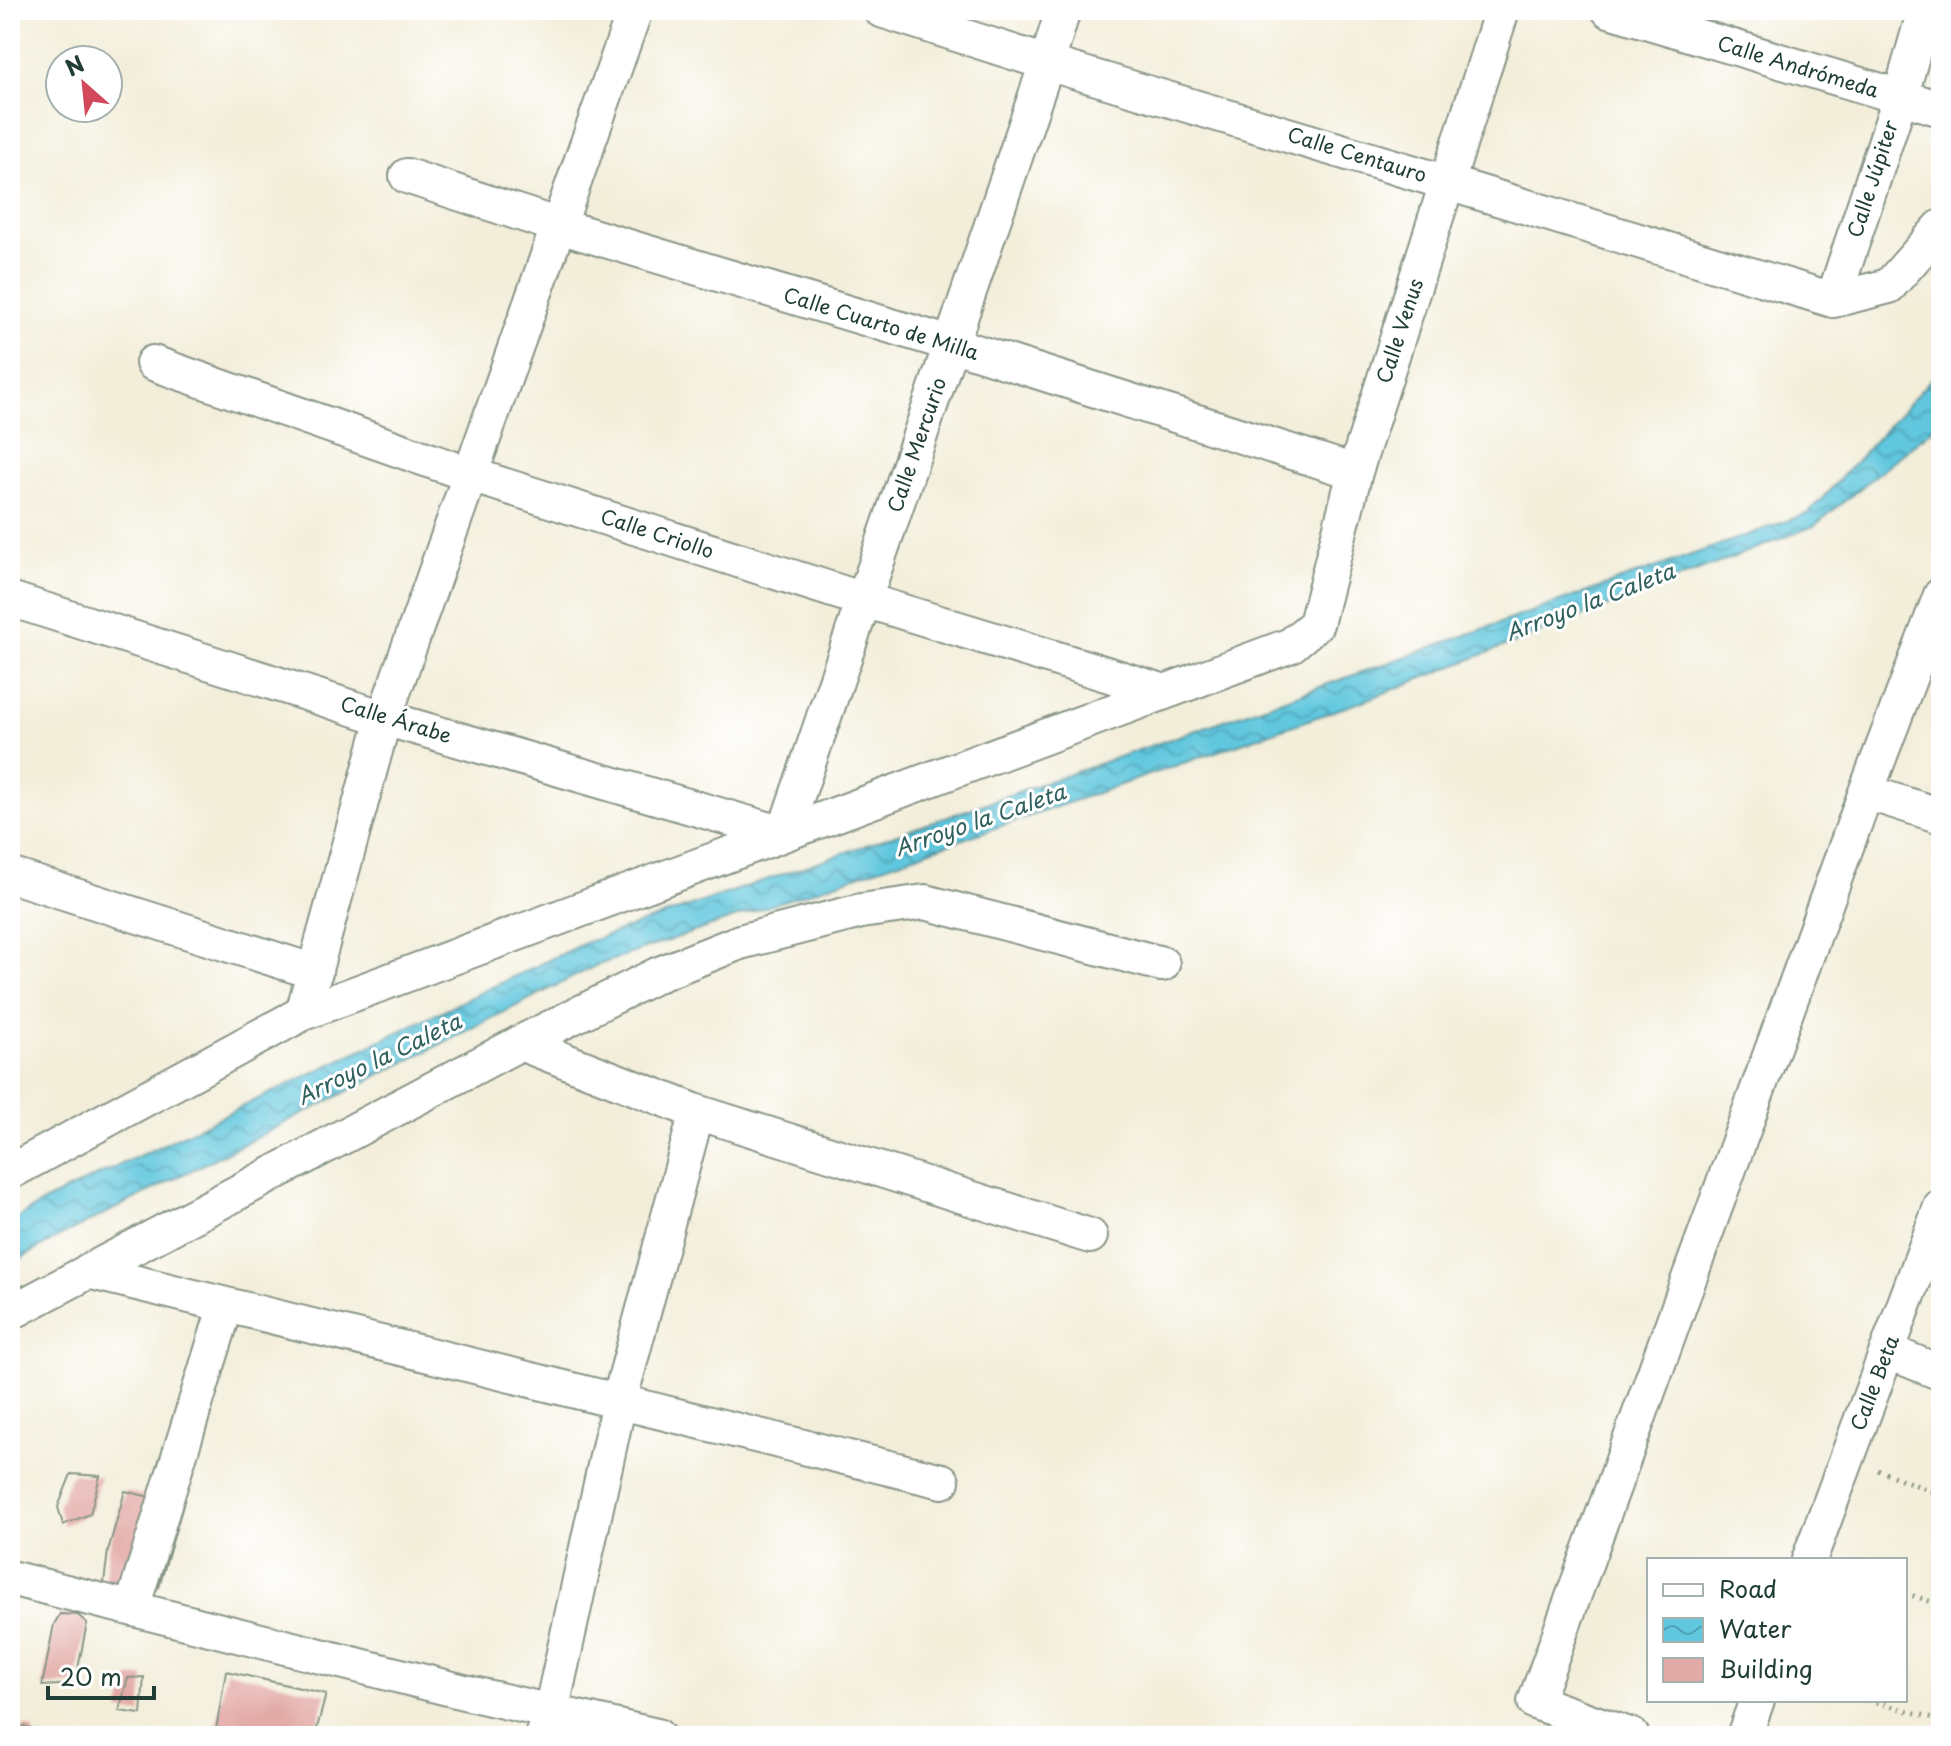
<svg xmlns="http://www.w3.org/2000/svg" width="1951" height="1746" font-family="'Playpen Sans',sans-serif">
<defs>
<pattern id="water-waves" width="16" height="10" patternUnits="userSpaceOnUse" patternTransform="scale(2)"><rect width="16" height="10" fill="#60c7de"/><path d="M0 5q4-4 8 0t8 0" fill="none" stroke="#4fa3b5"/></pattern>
</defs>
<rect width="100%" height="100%" fill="#fff"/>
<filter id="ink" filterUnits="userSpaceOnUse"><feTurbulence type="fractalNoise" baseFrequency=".0125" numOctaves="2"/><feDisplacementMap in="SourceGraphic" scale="16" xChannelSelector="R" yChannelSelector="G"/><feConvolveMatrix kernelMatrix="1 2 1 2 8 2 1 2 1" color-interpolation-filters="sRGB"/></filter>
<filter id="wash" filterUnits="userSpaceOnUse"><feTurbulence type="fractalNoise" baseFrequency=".006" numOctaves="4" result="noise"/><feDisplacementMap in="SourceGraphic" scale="32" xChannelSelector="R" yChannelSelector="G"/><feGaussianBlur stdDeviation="1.8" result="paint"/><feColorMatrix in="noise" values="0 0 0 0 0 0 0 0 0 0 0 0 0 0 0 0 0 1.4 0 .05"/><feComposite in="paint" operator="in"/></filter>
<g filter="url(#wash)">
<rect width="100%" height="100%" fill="#f3eeda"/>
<path fill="url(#water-waves)" stroke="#408289" stroke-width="2" d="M1941 368V422L1814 526 1366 700 595 966 55 1239 10 1265V1222L47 1200 582 944 1351 676 1809 513Z"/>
<g id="blocks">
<path fill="#e3aba7" d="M71 1474 100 1476 90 1514 63 1525 58 1507Z
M125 1491 183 1505 159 1587 103 1591 108 1551Z
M60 1614 78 1615 87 1623 75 1684 42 1686 54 1624Z
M226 1671 326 1694 315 1736H215Z
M144 1677 141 1714 119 1711 128 1678Z
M10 1723 19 1726 16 1736H10Z
M24 1726 34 1729 32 1736H21Z"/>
</g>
</g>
<g filter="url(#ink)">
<use href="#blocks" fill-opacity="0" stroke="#899687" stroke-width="2"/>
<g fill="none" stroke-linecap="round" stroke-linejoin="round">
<defs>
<path id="street" d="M881 10 1047 63 1448 183 1833 300
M1609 10 1941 109
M407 176 559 226 951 344 1355 472
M1833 300 1900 98 1925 10
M1833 300 1889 286 1941 227
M153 363 471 475 864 600 1165 692
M10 599 384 718 784 834 1047 63 1063 10
M1866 792 1941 816
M10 875 315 972
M303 1013 384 718 635 10
M520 1043 697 1112 1090 1236
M10 1172 303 1013 1291 645 1316 624 1355 472 1502 10
M88 1271 942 1481
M10 1313 520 1043 657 975 740 942 861 911 925 902 1162 964
M1887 1351 1941 1373
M1809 1560 1941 1207
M10 1578 464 1692 657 1736
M132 1608 226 1305
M542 1736 551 1712 619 1402 697 1112
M1632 1736 1535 1702 1866 792 1941 595
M1744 1736 1757 1700"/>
</defs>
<use href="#street" stroke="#899687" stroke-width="38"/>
<path stroke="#899687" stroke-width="5" stroke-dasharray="2 6" stroke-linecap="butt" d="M1878 1470 1941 1495
M1905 1593 1941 1605
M1868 1700 1941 1720"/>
<use href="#street" stroke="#fff" stroke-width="34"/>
</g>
</g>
<g text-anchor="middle" stroke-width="6" stroke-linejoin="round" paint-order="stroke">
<g font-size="20" fill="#1f3d34" stroke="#fff">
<text transform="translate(1798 67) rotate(17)" y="7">Calle Andrómeda</text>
<text transform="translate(1357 155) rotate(17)" y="7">Calle Centauro</text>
<text transform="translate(1873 179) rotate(-72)" y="7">Calle Júpiter</text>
<text transform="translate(881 324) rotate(17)" y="7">Calle Cuarto de Milla</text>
<text transform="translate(1400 331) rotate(-72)" y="7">Calle Venus</text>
<text transform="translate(917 445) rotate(-71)" y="7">Calle Mercurio</text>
<text transform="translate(657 534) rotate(18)" y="7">Calle Criollo</text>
<text transform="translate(396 720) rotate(17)" y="7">Calle Árabe</text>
<text transform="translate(1875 1383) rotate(-69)" y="7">Calle Beta</text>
</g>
<g font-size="22" font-style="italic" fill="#2f605e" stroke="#fff">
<text transform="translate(1590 602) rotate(-21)" y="8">Arroyo la Caleta</text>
<text transform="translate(980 820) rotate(-19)" y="8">Arroyo la Caleta</text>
<text transform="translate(379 1059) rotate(-26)" y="8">Arroyo la Caleta</text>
</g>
</g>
<rect width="1951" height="1746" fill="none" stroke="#fff" stroke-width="40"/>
<rect x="1647" y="1558" width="260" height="144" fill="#ffffff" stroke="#a5b1ae" stroke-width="2"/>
<rect x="1663" y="1584" width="40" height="12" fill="#ffffff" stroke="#a5b1ae" stroke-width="2"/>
<text x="1719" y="1598" font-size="24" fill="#1f3d34">Road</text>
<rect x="1663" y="1618" width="40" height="24" fill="url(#water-waves)" stroke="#a5b1ae" stroke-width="2"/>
<text x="1719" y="1638" font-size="24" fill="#1f3d34">Water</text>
<rect x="1663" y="1658" width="40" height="24" fill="#e3aba7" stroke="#a5b1ae" stroke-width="2"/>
<text x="1719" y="1678" font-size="24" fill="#1f3d34">Building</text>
<g transform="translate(84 84) rotate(333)"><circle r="38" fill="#ffffff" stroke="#a5b1ae" stroke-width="2"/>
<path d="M0-6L14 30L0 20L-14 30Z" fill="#d1495b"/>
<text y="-12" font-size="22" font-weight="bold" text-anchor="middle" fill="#1f3d34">N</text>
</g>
<path d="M48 1686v12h106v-12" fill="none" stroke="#1f3d34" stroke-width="4"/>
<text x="60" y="1686" font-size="24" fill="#1f3d34" stroke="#ffffff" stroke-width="6" paint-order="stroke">20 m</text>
</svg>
